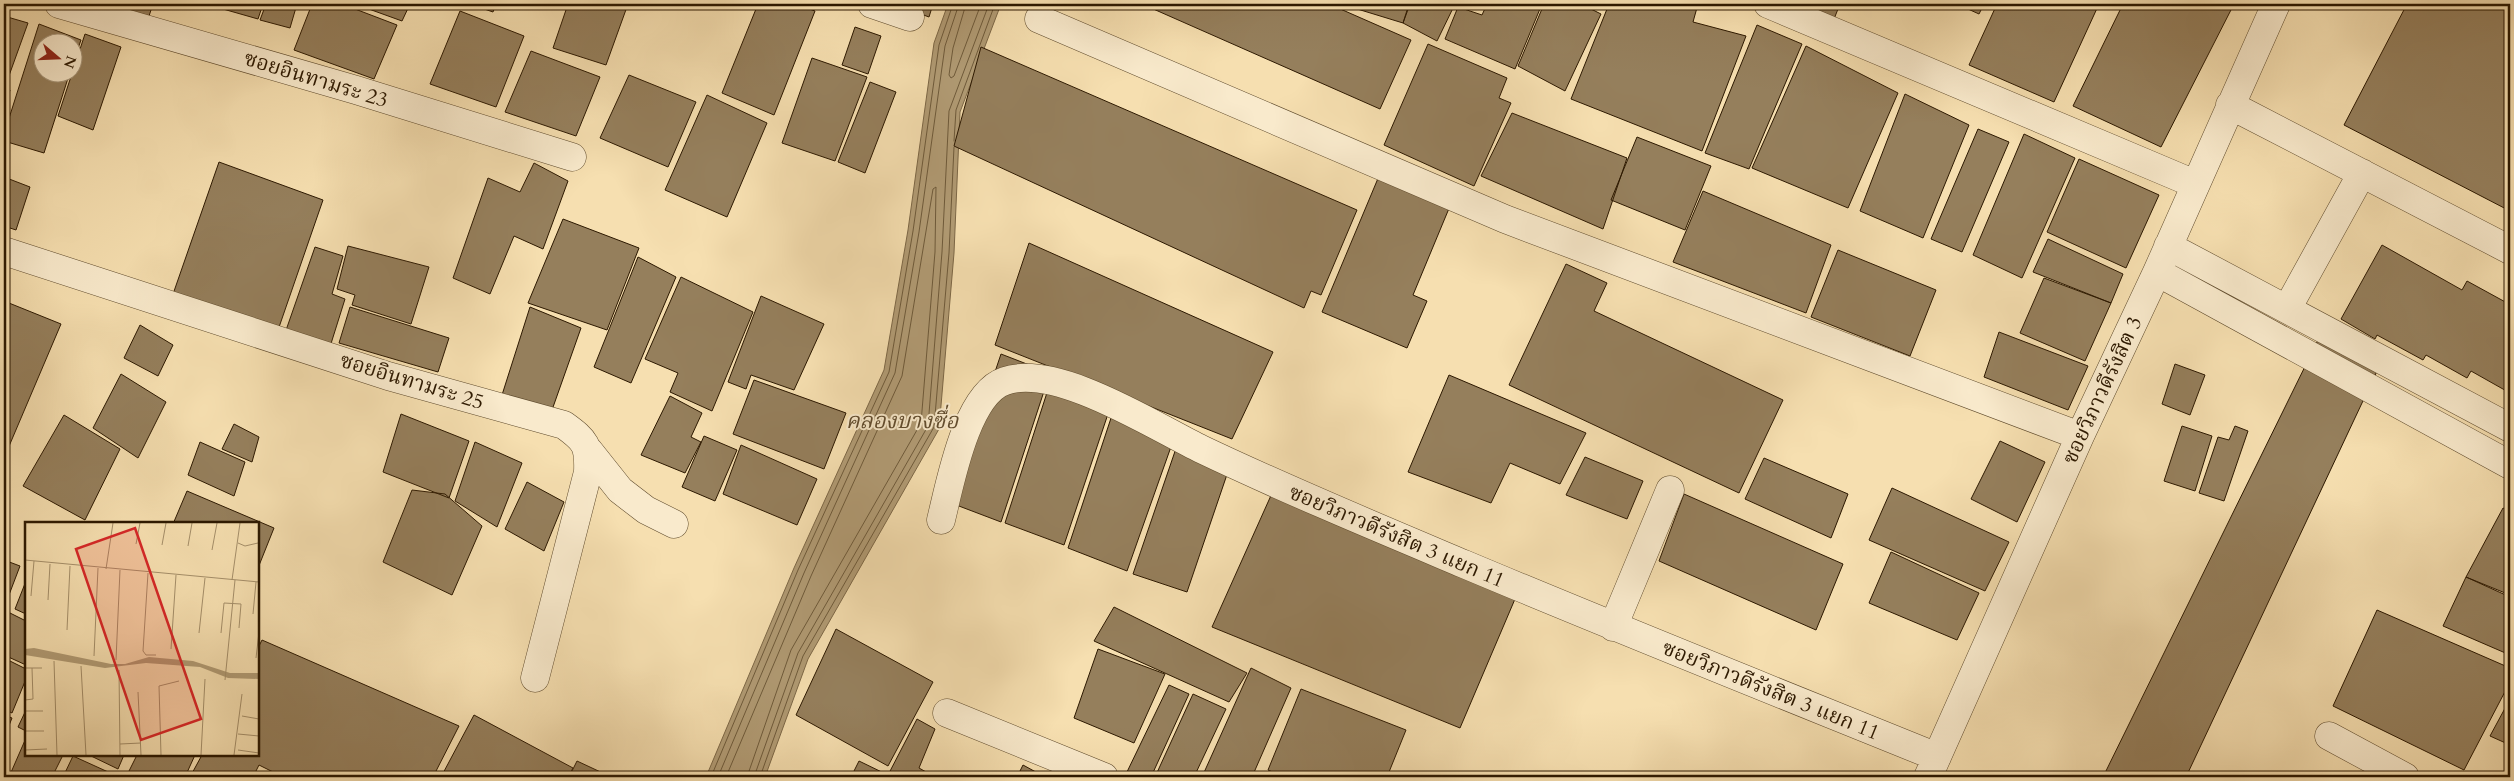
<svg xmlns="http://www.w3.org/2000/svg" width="2514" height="781" font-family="Cardo,'Noto Serif Thai',serif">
<rect width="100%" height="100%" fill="#f6dfb0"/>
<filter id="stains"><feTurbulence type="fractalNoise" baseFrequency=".004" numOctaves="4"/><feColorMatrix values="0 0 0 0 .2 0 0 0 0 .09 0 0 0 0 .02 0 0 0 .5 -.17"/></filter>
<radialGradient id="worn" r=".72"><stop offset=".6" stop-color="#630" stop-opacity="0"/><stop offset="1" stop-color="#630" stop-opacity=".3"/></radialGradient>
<path fill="#b19b74" stroke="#7c6746" d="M948 4H1001L960 112 954 253 939 429 808 659 765 777H706L794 568 884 370 908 230 934 43Z"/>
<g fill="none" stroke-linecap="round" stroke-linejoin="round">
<path stroke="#6e5a3a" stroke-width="1" d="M966 4 953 48 949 75 951 78 954 76 981 4
M954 141 956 110 995 4
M711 777 798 570 889 372 913 231 939 45 953 4
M718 777 804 573 895 373 919 232 945 46 959 4
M726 777 811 576 902 376 933 189 936 187 935 252 921 423 791 650 747 777
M754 777 798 653 928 426 942 252 949 111 989 4
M760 777 803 656 934 427 949 253 954 147"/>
</g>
<path fill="#957f5c" stroke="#2c1800" d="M90 4H153L147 22Z
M224 4H263L258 19 223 9Z
M266 4H297L290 28 260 20Z
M312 4H342L397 25 374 79 294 50Z
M355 4H410L402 21Z
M470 4H496L493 12Z
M568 4H628L606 65 553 48Z
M758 4H796L815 11 774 115 722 93Z
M894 4H933L929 17Z
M1142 4H1329L1411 40 1380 109Z
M1341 4H1409L1403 23Z
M1410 4H1455L1437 41 1403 23Z
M1487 4H1542L1515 69 1445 39 1458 7 1482 15Z
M1544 4H1581L1601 14 1565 91 1518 66Z
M1609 4H1698L1693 22 1746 36 1702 151 1571 99Z
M1768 4H1840L1830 29Z
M1957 4H1984L1979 14Z
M1997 4H2099L2054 102 1969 65Z
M2123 4H2234L2161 147 2073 106Z
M2407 4H2510V211L2344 125Z
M460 11 524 36 496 107 430 84Z
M4 16 28 23 6 84 4 83Z
M39 24 81 40 72 65V42H42V72H70L44 153 4 141V134Z
M1757 25 1802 44 1749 169 1705 153Z
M855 27 881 36 868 74 842 65Z
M85 34 121 47 93 130 58 116Z
M1428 44 1507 78 1499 98 1511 103 1474 186 1384 145Z
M1806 46 1898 93 1848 208 1752 168Z
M981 47 1357 210 1321 295 1311 291 1304 308 954 146Z
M531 51 600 77 576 136 505 112Z
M812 58 867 77 835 161 782 143Z
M629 75 696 102 668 167 600 138Z
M870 82 896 92 865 173 838 162Z
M4 88 10 90 4 110Z
M1905 94 1969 125 1923 238 1860 211Z
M707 95 767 123 727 217 665 190Z
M1512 113 1627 158 1603 229 1481 176Z
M1978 129 2009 142 1962 252 1931 239Z
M2024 134 2075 158 2022 278 1973 255Z
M1637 137 1711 166 1685 230 1611 200Z
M2079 159 2159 195 2126 268 2047 232Z
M219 162 323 200 277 333 172 297Z
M534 163 568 181 543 249 514 236 490 294 453 278 488 178 520 192Z
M1379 176 1450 206 1413 295 1427 301 1407 348 1322 312Z
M4 177 30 187 16 230 4 226Z
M1703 191 1831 245 1806 313 1673 262Z
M563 219 639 248 607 330 528 303Z
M2048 239 2123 274 2111 303 2033 272Z
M1029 243 1273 352 1232 439 995 345Z
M2382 245 2462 290 2467 281 2509 304 2510 303V393L2471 371 2467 378 2426 355 2423 360 2377 335 2375 339 2341 319Z
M348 246 429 267 411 324 352 305 355 295 337 289Z
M315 247 343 256 332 294 345 299 329 350 284 336Z
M1838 250 1936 290 1910 356 1811 317Z
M638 257 676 277 631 383 594 367Z
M1566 264 1607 283 1594 311 1783 400 1739 493 1509 385Z
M681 277 753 312 712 411 670 392 678 373 645 359Z
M2044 278 2111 303 2085 361 2020 333Z
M761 296 824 324 794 390 751 375 746 389 728 382Z
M4 301 61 324 4 458Z
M350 307 449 338 438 372 339 343Z
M530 307 581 328 552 410 502 395Z
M140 325 173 345 158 376 124 358Z
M1999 332 2088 366 2068 410 1984 377Z
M2320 336 2378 369 2186 777H2103Z
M1001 354 1050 373 1001 522 951 503Z
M2175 364 2205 375 2190 415 2162 404Z
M121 374 166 402 138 458 93 428Z
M1053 374 1113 399 1064 545 1005 523Z
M1449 375 1586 433 1560 484 1510 463 1491 503 1408 472Z
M754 380 846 413 824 469 733 434Z
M670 396 702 413 691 437 701 442 685 473 641 455Z
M1117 400 1178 427 1127 571 1068 548Z
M401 414 469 441 449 498 383 472Z
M64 415 120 449 85 520 23 486Z
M234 424 259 437 252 462 222 449Z
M2182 426 2212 436 2195 491 2164 481Z
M2235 426 2248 431 2224 501 2199 493 2218 437 2229 440Z
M1183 428 1235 451 1187 592 1133 574Z
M704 436 737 450 715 501 682 487Z
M2000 441 2045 462 2017 522 1971 499Z
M200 442 245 462 234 496 188 475Z
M475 442 522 463 497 527 455 501Z
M741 445 817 479 797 525 723 494Z
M1585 457 1643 481 1627 519 1566 495Z
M1764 458 1848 494 1831 538 1745 499Z
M527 482 564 502 544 551 505 529Z
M1892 488 2009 542 1985 591 1869 540Z
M412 490 445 494 482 526 452 595 383 562Z
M187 491 274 528 258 568V524H173Z
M1273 491 1515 599 1460 728 1212 627Z
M1684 494 1843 564 1816 630 1659 561Z
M2503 508 2510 511V595L2466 577Z
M1891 552 1979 593 1957 640 1869 603Z
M4 560 20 566 4 608Z
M2466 577 2510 597V655L2443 626Z
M26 581V614L15 609Z
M1114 607 1247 673 1229 702 1094 641Z
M2377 610 2510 668V682L2464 770 2333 706Z
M8 612 26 621V665L4 655V622Z
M836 629 933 682 888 766 796 715Z
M262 640 459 726 433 777H283L259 765 253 777H190L202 755H258V648Z
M1098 649 1165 674 1134 743 1074 718Z
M4 658 26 669V679L12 713 4 709Z
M1251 668 1291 688 1252 777H1202Z
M1169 685 1189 694 1151 777H1133L1126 774Z
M1301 689 1406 730 1387 777H1284L1268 770Z
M1193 694 1226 709 1194 777H1155Z
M2510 699V745L2490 736Z
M26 710V731L18 727Z
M4 715 12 718 4 738Z
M474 715 573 768 568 777H441Z
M917 719 935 729 919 768 935 777H887Z
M26 738V755H63L52 777H9Z
M89 755H124L118 769Z
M137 755H195L185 777H131L127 775Z
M73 756 117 776 63 777Z
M577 761 607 775V777H569Z
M859 761 892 777H851Z
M1023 765 1045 777H1017Z"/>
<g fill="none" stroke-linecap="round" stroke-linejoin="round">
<defs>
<path id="minor" d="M59 4 356 90 572 157
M872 4 910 17
M1768 4 2195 184
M1039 19 1505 219 2080 436
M2230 105 2510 250
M2168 246 2510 428
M4 251 388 376 564 425C586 441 589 445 588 472L535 678
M2157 272 2510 465
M2287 309 2362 173
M589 451 620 490 646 510 674 524
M941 520C950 484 966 394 1005 381 1056 363 1154 426 1201 449 1287 490 1376 527 1464 564 1621 630 1779 693 1937 757
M1613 627 1670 490
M947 713 1104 777
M2329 736 2405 777
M1928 777 2080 436 2157 272 2276 4"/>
</defs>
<use href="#minor" stroke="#5e4a2c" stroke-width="29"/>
<use href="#minor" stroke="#f9eacc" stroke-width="28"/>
</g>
<g text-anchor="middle" stroke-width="4" stroke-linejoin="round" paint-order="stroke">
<g font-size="21" fill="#2c1800" stroke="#f9eacc">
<text transform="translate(316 79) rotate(17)" y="7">ซอยอินทามระ 23</text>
<text transform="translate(412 381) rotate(17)" y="7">ซอยอินทามระ 25</text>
<text transform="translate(2102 390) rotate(-65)" y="7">ซอยวิภาวดีรังสิต 3</text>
<text transform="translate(1397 536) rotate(23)" y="7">ซอยวิภาวดีรังสิต 3 แยก 11</text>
<text transform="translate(1771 690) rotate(22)" y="7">ซอยวิภาวดีรังสิต 3 แยก 11</text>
</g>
<g font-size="22" font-style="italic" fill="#614c2e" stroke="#f9eacc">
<text x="902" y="428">คลองบางซื่อ</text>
</g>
</g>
<g transform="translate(25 522)">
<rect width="234" height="234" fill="#f6dfb0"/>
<path d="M9 126 86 142H100L124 135 168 139 205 151H234V157L203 156 175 145 121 141 80 146 0 133V127Z" fill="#b19b74"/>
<path fill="none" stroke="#a58f6a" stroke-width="1" d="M213 21 220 24 233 21M111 22 115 1M137 23 141 1M163 24 167 1M187 28 192 1M0 38 234 60M81 47 88 1M123 51 118 129 121 133H131M207 58 215 1M6 74 9 39M23 78 25 42M228 92 231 60M42 108 45 44M174 111 180 56M196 111 199 81 216 82 214 106M146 127 151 53M69 134 73 46M231 136 234 110M91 138 95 48M29 139 32 233M56 144 61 233M1 146H17M94 148 95 233M200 158 210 58M113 170 116 233M0 178 8 177 7 146M0 189H18M217 194 234 197M0 209H19M213 212 234 214M95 222 116 221M0 228 22 227M213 228 234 231M136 233 134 164 154 159M176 233 180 157M209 233 217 172"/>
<path fill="#d62828" fill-opacity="0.15" stroke="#d62828" stroke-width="2.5" d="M110 6 176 197 116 218 51 27Z"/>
<rect width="234" height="234" fill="none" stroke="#2c1800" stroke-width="2.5"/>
</g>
<rect width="2514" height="781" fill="none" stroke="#f6dfb0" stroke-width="20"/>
<rect x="5" y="5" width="2504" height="771" fill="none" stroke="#2c1800" stroke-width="2.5"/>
<rect x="10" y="10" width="2494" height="761" fill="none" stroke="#2c1800"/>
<g transform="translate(58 58) rotate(109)"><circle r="24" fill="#f9eacc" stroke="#a7967a"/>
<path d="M0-4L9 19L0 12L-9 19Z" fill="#8f2418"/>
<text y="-8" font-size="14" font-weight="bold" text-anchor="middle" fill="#2c1800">N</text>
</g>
<rect width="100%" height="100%" filter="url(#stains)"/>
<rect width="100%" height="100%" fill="url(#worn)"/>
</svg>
